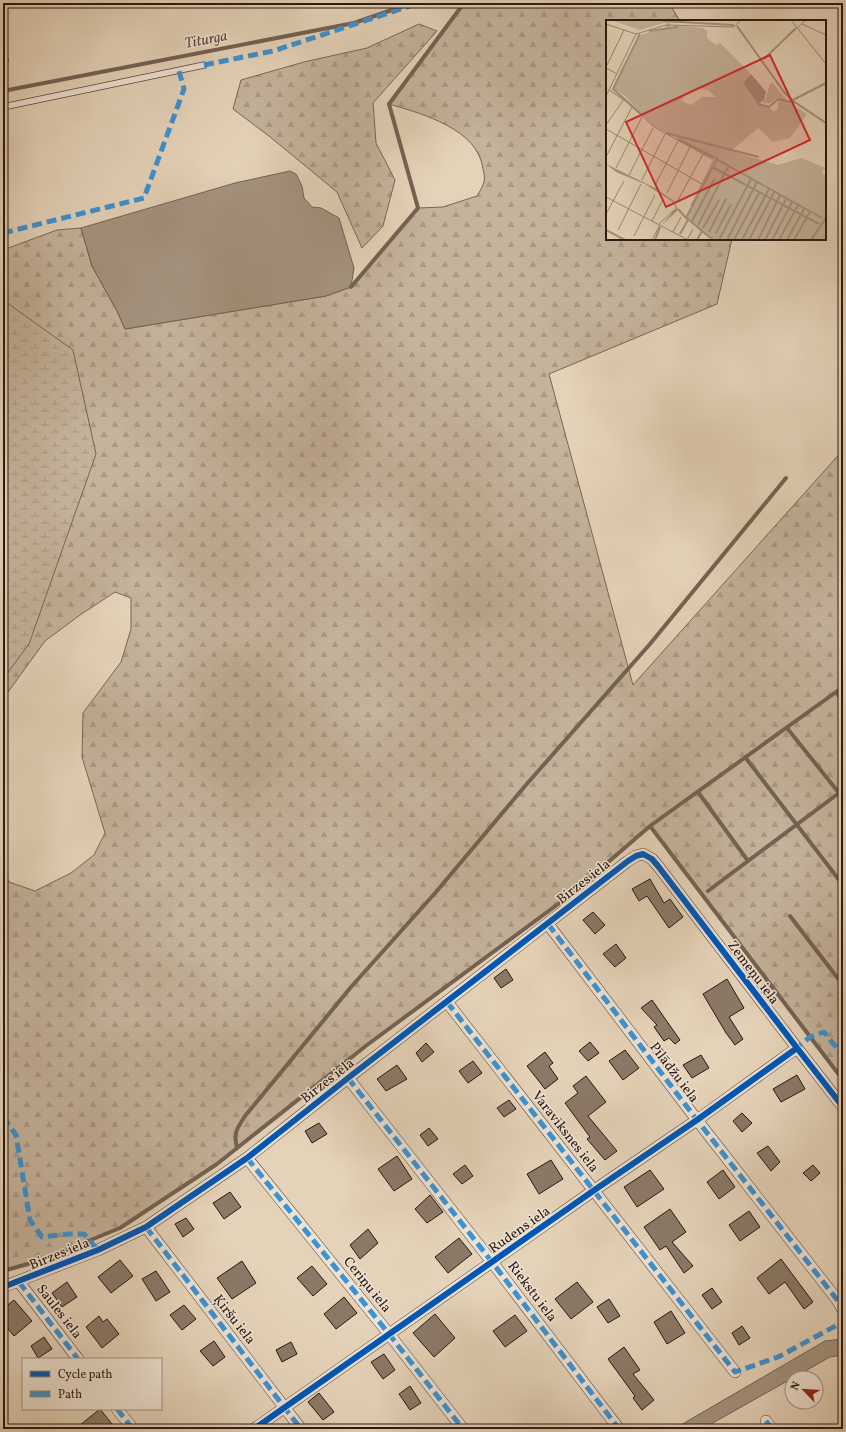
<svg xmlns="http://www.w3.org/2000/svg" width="846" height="1432" font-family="Vollkorn,serif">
<defs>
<pattern id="forest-firs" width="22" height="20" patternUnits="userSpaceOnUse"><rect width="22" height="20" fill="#c5b39c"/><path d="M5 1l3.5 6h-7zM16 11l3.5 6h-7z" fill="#a99985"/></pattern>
<pattern id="wetland-marsh" width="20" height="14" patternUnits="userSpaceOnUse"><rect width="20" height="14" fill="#c5b39c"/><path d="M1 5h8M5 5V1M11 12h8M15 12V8" fill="none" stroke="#a99985"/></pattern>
</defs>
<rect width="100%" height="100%" fill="#e5d3b9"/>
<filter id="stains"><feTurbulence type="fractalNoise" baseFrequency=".005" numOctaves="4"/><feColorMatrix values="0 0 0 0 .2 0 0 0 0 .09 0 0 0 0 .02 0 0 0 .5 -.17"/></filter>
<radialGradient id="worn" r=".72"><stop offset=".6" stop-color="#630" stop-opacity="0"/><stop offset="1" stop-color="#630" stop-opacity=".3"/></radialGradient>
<path fill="url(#forest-firs)" stroke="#786656" d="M464 3H669L680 21H607V239H732L717 304 549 374 633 685 843 450V1080L650 827 569 896 367 1045 217 1164 120 1228 42 1260 3 1271V870L9 882 35 891 71 873 94 855 105 833 82 757 83 713 121 662 131 629V598L115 592 80 615 45 641 3 699V250L57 230 81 228 92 266 117 311 125 329 326 296 351 287 418 208 443 207 477 196C480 191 483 186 484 182 485 178 484 173 483 169 478 129 423 114 389 104Z
M419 24 437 31 373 103 376 143 395 180 383 226 362 248 337 192 269 136 233 109 241 80 304 62 367 48Z"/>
<path fill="url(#wetland-marsh)" stroke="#786656" d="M3 300 73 350 96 454 29 644 3 679Z"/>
<path fill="#a59380" stroke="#746253" d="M290 171 296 174 302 186 304 198 312 207 321 208 339 218 354 268 351 287 326 296 125 329 117 311 92 266 81 228 235 183Z
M843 1339V1355L830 1357 702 1429H674L825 1341Z"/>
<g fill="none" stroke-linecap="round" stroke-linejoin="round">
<path stroke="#746253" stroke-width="4" d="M3 48 7 61
M3 91 354 23 412 3
M351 287 418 208 389 104 464 3
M836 692 843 701
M787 728 839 793
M745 757 843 885
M698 792 748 861
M650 826 843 687
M708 891 843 790
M790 916 843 985
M237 1148C233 1132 237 1129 245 1116L351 987 436 892 525 786 650 644 786 478
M3 1271 42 1260 120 1228 217 1164 367 1045 569 896 650 826 843 1080"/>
</g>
<path fill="#8b7968" stroke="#2a1810" d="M650 879 664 903 670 899 683 917 669 928 647 896 639 901 632 889Z
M593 912 605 925 595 934 583 920Z
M616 944 626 958 615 967 603 954Z
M506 969 513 980 501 988 494 978Z
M727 979 744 1008 729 1017 743 1039 735 1045 726 1033 703 994Z
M652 1000 680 1040 675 1044 669 1038 664 1041 654 1027 657 1025 641 1008Z
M590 1042 599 1053 588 1061 579 1051Z
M426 1043 434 1052 422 1062 416 1053Z
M625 1050 639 1068 623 1080 609 1061Z
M545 1052 553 1063 549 1066 558 1079 545 1089 527 1066Z
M701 1055 709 1068 692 1078 683 1065Z
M473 1061 482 1073 468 1083 459 1071Z
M397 1065 407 1079 386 1091 377 1079Z
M797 1075 805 1089 781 1102 773 1089Z
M586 1076 606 1102 588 1116 617 1151 605 1160 587 1139 590 1137 565 1103 578 1093 573 1086Z
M509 1100 516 1109 504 1117 497 1108Z
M742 1113 752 1123 742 1132 733 1121Z
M319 1123 327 1134 312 1143 305 1131Z
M429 1128 438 1139 428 1146 420 1135Z
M768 1146 780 1162 771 1171 757 1153Z
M397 1156 412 1179 394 1191 378 1169Z
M551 1160 563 1179 539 1194 527 1174Z
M465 1165 473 1176 462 1184 453 1174Z
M813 1165 820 1173 811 1181 803 1173Z
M650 1170 664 1189 637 1207 624 1187Z
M723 1170 735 1187 719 1199 707 1182Z
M230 1192 241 1207 224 1219 213 1203Z
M430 1195 443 1212 427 1223 415 1209Z
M670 1209 686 1232 672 1242 693 1266 684 1273 666 1246 660 1250 644 1227Z
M749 1211 760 1227 740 1241 729 1225Z
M186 1218 194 1229 183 1237 175 1224Z
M368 1229 378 1243 360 1259 350 1245Z
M459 1238 472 1254 448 1273 435 1257Z
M781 1259 813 1302 804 1309 785 1282 769 1294 757 1278Z
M120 1260 133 1276 111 1293 98 1277Z
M242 1261 256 1283 232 1299 217 1278Z
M312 1266 327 1284 313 1296 297 1278Z
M156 1271 170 1292 156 1301 142 1279Z
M67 1282 77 1297 62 1307 52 1293Z
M577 1282 593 1302 571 1319 555 1299Z
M712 1288 722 1302 712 1309 702 1295Z
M344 1297 357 1313 336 1329 324 1314Z
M609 1299 620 1316 608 1323 597 1307Z
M14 1300 32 1321 14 1336 3 1323V1309Z
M184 1305 196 1319 182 1330 170 1315Z
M671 1311 685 1333 667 1344 654 1322Z
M435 1314 455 1338 434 1357 413 1333Z
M515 1315 527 1331 505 1347 493 1331Z
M99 1316 103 1322 107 1319 119 1334 102 1348 86 1327Z
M742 1326 750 1338 739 1345 732 1333Z
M44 1337 52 1349 38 1358 31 1346Z
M214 1341 225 1357 213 1366 200 1351Z
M291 1342 297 1354 282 1362 276 1350Z
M624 1347 640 1370 633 1374 654 1400 642 1410 633 1398 635 1396 608 1359Z
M384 1354 395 1370 383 1379 371 1362Z
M410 1386 421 1403 410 1410 399 1394Z
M319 1393 334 1412 323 1420 308 1402Z
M100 1409 116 1429H75Z"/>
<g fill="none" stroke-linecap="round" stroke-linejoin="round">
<defs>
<path id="lane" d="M3 107 204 65"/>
<path id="street" d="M548 924 697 1120 838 1301 843 1310
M447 1002 735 1372
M348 1078 492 1262 619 1429
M247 1158 389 1334 463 1429
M146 1227 301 1429
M19 1282 78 1359
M3 1287 98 1250 146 1227 247 1158 348 1078 628 861 636 856 643 854 652 859 658 866 797 1048 843 1107
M117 1409 133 1429
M766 1421 772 1429
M254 1429 593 1191 697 1120 797 1048"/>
</defs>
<use href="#lane" stroke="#59473a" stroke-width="7"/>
<use href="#street" stroke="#59473a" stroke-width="12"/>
<use href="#lane" stroke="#eee2d2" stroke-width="5.5"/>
<use href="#street" stroke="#eee2d2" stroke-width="11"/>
<path stroke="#3c93d3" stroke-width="5" stroke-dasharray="10 5" stroke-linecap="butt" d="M204 65 273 51 419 3
M3 233 144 198 184 89 179 71
M548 924 697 1120 838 1301 843 1310
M447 1002 735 1372 778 1357 843 1322
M794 1050 810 1037 824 1032 843 1056
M348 1078 492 1262 619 1429
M3 1117 16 1135 30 1220 42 1237 68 1234H84L98 1250
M247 1158 389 1334 463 1429
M146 1227 301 1429
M19 1282 78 1359
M117 1409 133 1429
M766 1421 772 1429"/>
<defs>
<path id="cycleway" d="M3 1287 98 1250 146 1227 247 1158 348 1078 628 861 636 856 643 854 652 859 658 866 797 1048 843 1107
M254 1429 593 1191 697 1120 797 1048"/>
</defs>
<use href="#cycleway" stroke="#eee2d2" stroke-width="8"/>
<use href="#cycleway" stroke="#0057b8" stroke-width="6"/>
</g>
<g text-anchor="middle" stroke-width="3" stroke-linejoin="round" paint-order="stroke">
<g font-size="14" fill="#2a1810" stroke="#eee2d2">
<text transform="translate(583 881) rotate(-38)" y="5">Birzes iela</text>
<text transform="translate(754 972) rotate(53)" y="5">Zemeņu iela</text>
<text transform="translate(675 1072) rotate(53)" y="5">Pīlādžu iela</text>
<text transform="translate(327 1080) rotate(-38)" y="5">Birzes iela</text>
<text transform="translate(566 1131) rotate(52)" y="5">Varavīksnes iela</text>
<text transform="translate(519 1229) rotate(-35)" y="5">Rudens iela</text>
<text transform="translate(59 1253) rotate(-22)" y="5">Birzes iela</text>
<text transform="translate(368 1284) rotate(51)" y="5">Ceriņu iela</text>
<text transform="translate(533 1291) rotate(53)" y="5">Riekstu iela</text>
<text transform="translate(60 1311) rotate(52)" y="5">Saules iela</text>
<text transform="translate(235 1319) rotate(52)" y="5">Ķiršu iela</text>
</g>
<g font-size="15" font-style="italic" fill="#5b493d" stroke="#eee2d2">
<text transform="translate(206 39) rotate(-11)" y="5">Titurga</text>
</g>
</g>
<g transform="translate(606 20)">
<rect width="220" height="220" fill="#e5d3b9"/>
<path d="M5 0H64V7L97 8 101 11V18L110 25 114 23 145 54 137 63 152 84 163 87 168 92 172 88V79L181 81 171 78 164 83H156L160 78 164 64 167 63 181 81 201 94 184 118 167 122 152 108 125 131 172 145 195 138 220 148 216 152 220 157V220H107L80 198 111 139 46 105 19 76 7 69 35 15 60 7 61 2 34 10ZM93 68 102 70 110 77H96L85 85 76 81 80 74Z" fill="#c5b39c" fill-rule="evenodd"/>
<path d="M69 6 87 7 97 13 100 19 111 28 119 30 135 45 132 59 123 66 87 68 59 45 52 25 43 16 46 11Z" fill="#c5b39c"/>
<path d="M145 54 160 72 158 80 152 84 137 63ZM0 144 49 168 68 181 72 190 56 205 70 188 67 182 39 164 10 152Z" fill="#a59380"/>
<path fill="none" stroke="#a59380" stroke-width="2" d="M57 1 128 5M131 6 178 72 187 81 220 103M43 11 72 7M34 14 7 69 36 95M158 39 190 8M187 80 220 63M152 84 163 87 172 79 185 82M60 113 153 137M72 119 111 139 80 198M112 140 216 198M108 148 213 204M72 189 82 200 74 214M83 200 96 211 91 220M86 201 109 158M92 205 122 147M97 208 113 180M0 210 19 220M96 211 107 220M103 212 120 179M110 213 125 184M49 220 54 207M113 220 145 159M121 220 151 162M128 220 153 173M136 220 163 169M143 220 168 172M152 220 174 175M159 220 180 179M166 220 186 182M173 220 192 185M181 220 198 189M188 220 204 192M205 220 220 198"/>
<path fill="none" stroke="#9a8875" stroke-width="1" d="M185 0 220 44M0 4 30 14 0 76M196 4 220 15M191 8 200 0M30 14 60 5 128 7 135 0M0 47 18 10M0 48 11 54M3 70 21 82 48 107 108 140 85 186M0 105 18 79M0 109 96 164M0 137 26 87M10 148 36 97M23 155 47 108M36 160 59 114M49 165 72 121M61 173 84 127M0 177 82 220M71 182 97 134M0 194 18 161M46 201 57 179M53 204 68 190M12 210 35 164M67 212 75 197M28 216 49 175M46 220 54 205M81 220 87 209"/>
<path fill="#d62828" fill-opacity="0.15" stroke="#d62828" stroke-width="2" d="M164 35 204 120 60 187 20 102Z"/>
<rect width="220" height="220" fill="none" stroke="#2a1810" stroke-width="2"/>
</g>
<rect width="846" height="1432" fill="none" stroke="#e5d3b9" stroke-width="16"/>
<rect x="4" y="4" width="838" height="1424" fill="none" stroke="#2a1810" stroke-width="2"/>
<rect x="8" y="8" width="830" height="1416" fill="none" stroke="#2a1810"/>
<rect x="22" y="1358" width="140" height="52" fill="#eee2d2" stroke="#a09184"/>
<rect x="30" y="1371" width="20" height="6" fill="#0057b8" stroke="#a09184"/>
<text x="58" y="1378" font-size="12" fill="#2a1810">Cycle path</text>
<rect x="30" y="1391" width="20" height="6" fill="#3c93d3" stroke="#a09184"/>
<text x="58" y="1398" font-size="12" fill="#2a1810">Path</text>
<g transform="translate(804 1390) rotate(295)"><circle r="19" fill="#eee2d2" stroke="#a09184"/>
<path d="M0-3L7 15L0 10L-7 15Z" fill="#8f2418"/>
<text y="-6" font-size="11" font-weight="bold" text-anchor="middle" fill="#2a1810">N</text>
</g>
<rect width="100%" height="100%" filter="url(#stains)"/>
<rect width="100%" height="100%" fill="url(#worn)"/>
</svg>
